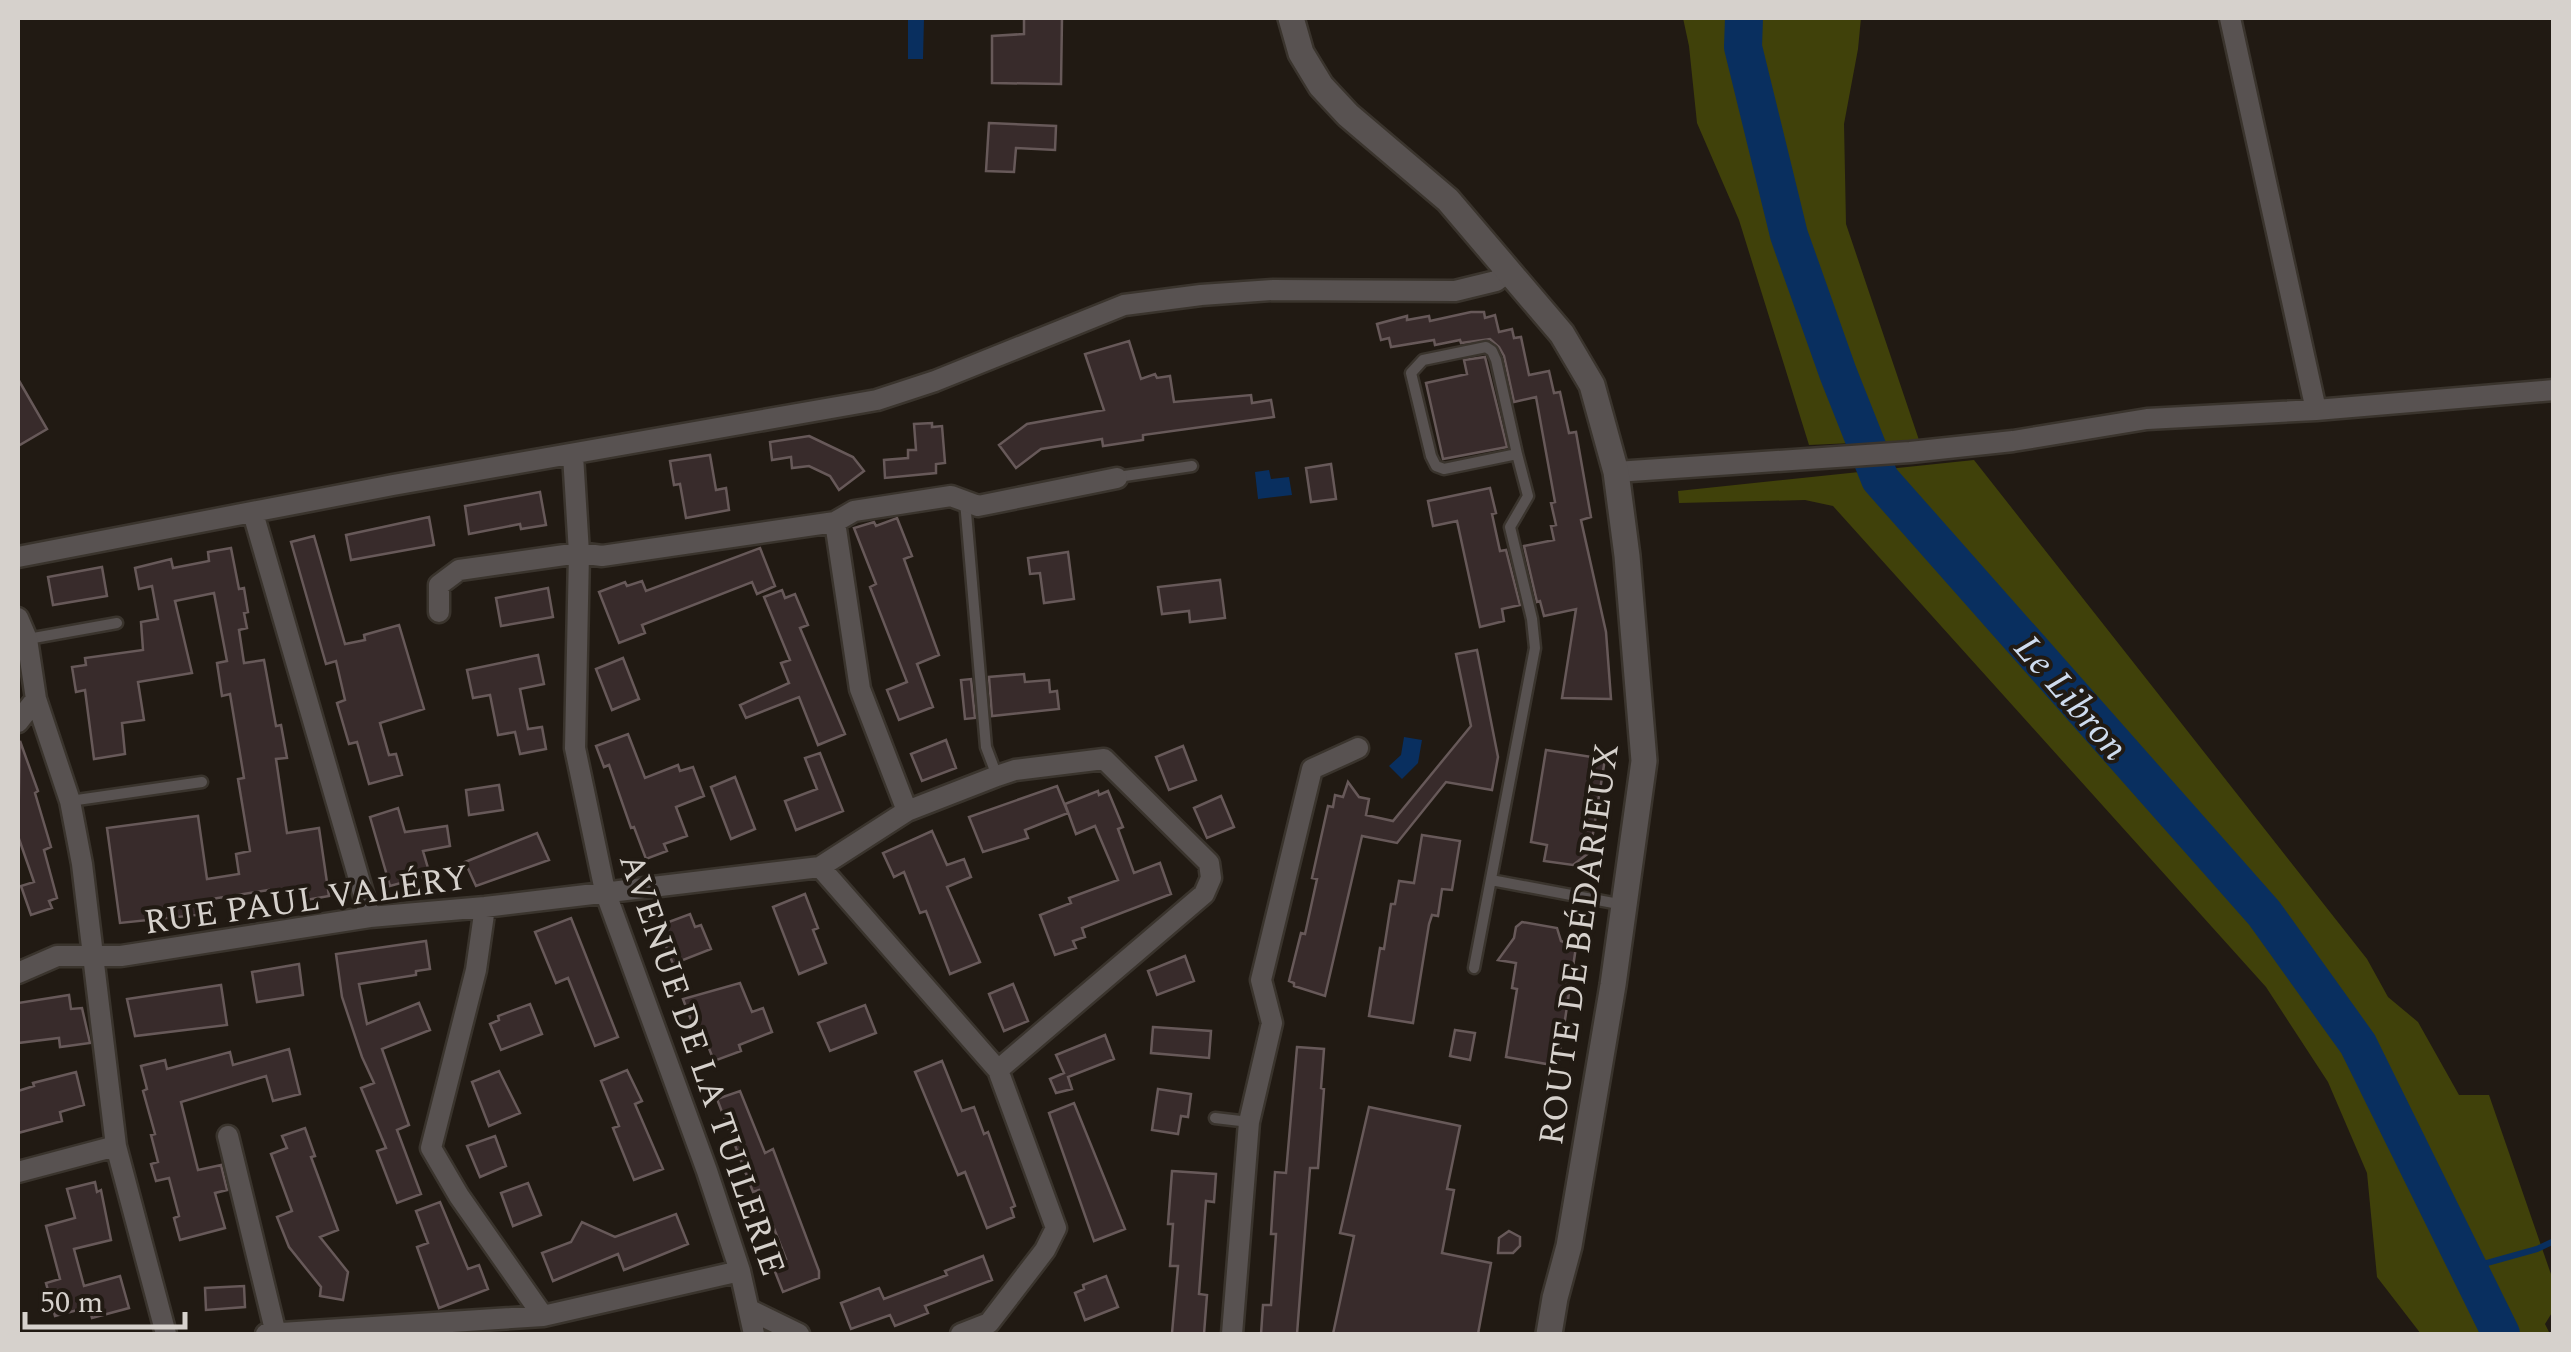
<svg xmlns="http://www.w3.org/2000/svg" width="2571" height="1352" font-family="Spectral,serif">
<rect width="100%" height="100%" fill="#211a13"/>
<path fill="#40410a" d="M1683 18H1861L1858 49 1844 124 1846 224 1919 440 1809 445 1739 220 1697 123 1689 46Z
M1974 460 2367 959 2388 997 2418 1022 2459 1095H2489L2553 1280V1311L2545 1324 2550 1334H2421L2377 1277 2367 1173 2328 1082 2266 987 1833 506 1805 500 1679 503 1678 491Z"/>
<path fill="#092f5f" d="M908 18H924L923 59H908Z
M1269 470 1271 479 1289 477 1292 495 1258 499 1255 472Z
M1404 737 1422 740 1418 763 1402 779 1389 766 1401 755Z"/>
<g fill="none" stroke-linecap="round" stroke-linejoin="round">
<path stroke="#092f5f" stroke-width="6" d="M2469 1268 2537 1249 2554 1241"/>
<path stroke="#092f5f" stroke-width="38" d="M1744 18 1743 47 1789 235 1838 373 1880 479 2264 913 2358 1044 2501 1334"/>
</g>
<path fill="#382b2b" stroke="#675959" stroke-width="2.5" d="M1024 18H1062L1061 84 992 83V36L1024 34Z
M989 123 1056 126 1055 150 1016 148 1014 172 986 171Z
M1471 312H1484L1485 318 1495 315 1499 332 1512 329 1514 338 1521 337 1529 375 1549 371 1554 393 1560 392 1569 433 1576 432 1591 517 1581 520 1606 632 1611 699 1562 698 1576 609 1544 616 1540 601 1537 602 1524 546 1554 540 1551 526 1556 525 1551 503 1555 502 1536 397 1514 402 1504 356 1499 347 1490 339 1461 343 1460 340 1435 345 1434 340 1391 347 1389 338 1381 340 1377 324 1407 316V320L1429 316 1430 321Z
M1129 341 1141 379 1155 374 1157 378 1170 376 1174 402 1251 395 1252 403 1271 400 1274 417 1143 435V440L1103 446 1102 439 1041 449 1016 468 999 445 1027 424 1104 410 1085 354Z
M1485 357 1507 447 1443 459 1426 383 1467 374 1464 360Z
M18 379 47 429 18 446Z
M932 423V427L942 426 945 463 936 464V473L885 478 884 460 908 458V450H916L914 424Z
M809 436 853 457 864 471 839 490 830 476 809 466 792 468 791 457 772 460 770 442Z
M710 455 716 490 726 488 729 510 686 518 680 484 674 485 670 461Z
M1331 464 1336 499 1311 502 1306 468Z
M1490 488 1496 513 1492 514 1500 551 1506 550 1520 605 1502 609 1504 621 1480 627 1457 521 1433 526 1428 501Z
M540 492 546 525 521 529 520 524 469 534 465 506Z
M429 517 434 545 351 560 346 535Z
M897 518 912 556 904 559 939 655 917 664 933 707 899 720 887 690 907 682 870 587 876 584 854 528 874 522 876 526Z
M314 536 345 644 365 640 364 635 399 625 424 709 380 723 389 755 396 754 402 775 369 784 357 742 349 744 337 703 345 700 336 661 326 664 291 542Z
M231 548 239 589 244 588 248 612 244 613 247 628 239 630 244 663 264 660 276 726 281 725 287 758 276 759 287 833 319 828 329 896 306 900 304 889 270 895 269 890 205 900 207 914 120 923 107 828 198 816 207 879 239 874 236 854 250 851 238 779 244 778 230 694 222 696 217 663 227 661 214 593 175 601 192 673 138 682 144 720 122 723 125 754 94 759 85 690 76 692 72 667 86 665 85 658 143 650 141 622 158 619 152 586 139 589 135 568 171 559 173 568 209 561 208 552Z
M760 548 775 586 757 594 752 582 642 625 645 633 619 643 599 592 625 582 627 586 642 581 646 591Z
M1068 552 1074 599 1044 603 1040 573 1030 574 1028 558Z
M102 567 107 596 53 605 48 577Z
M1220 580 1225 618 1190 622 1189 611 1162 614 1158 587Z
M548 588 553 617 501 626 496 598Z
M782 590 785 598 795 594 808 625 800 628 845 734 818 745 799 697 746 718 740 705 789 683 781 663 790 660 764 597Z
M1477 650 1498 757 1492 790 1446 782 1397 843 1362 836 1325 996 1294 986V983L1289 981 1301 933 1305 934 1317 879 1312 878 1328 806 1333 807 1335 795 1343 797 1348 782 1359 797 1369 799 1366 815 1393 821 1471 726 1456 654Z
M538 655 544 684 520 689 528 729 542 727 546 749 520 754 515 732 498 735 490 695 473 698 467 670Z
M623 658 639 699 612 710 596 669Z
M1024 674 1025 682 1049 680 1050 692 1057 691 1059 709 992 716 989 677Z
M971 679 975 718 965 719 961 680Z
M628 734 645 778 678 765 680 771 693 767 704 796 676 807 687 836 664 844 667 851 646 859 634 827 631 828 609 765 604 767 596 746Z
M946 740 956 768 922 781 911 754Z
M20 741 38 791 35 793 51 847 44 850 57 898 49 901 52 908 31 915 21 886 34 882 18 836Z
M1183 746 1196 780 1169 790 1156 757Z
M1546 750 1605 759 1590 852 1573 865 1544 861 1547 845 1531 842Z
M820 753 843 811 796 830 785 801 817 789 805 758Z
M735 777 755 829 731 839 711 787Z
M499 785 503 810 469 815 466 790Z
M1057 786 1068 813 1025 830 1028 838 983 852 969 817Z
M1098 791 1099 795 1108 791 1123 827 1118 829 1134 873 1160 863 1171 894 1082 928 1085 937 1073 941 1076 948 1055 955 1040 915 1071 903 1069 898 1118 880 1095 826 1076 834 1065 804Z
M1221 796 1234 827 1207 838 1194 808Z
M398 808 405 832 447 826 450 846 423 851 430 875 390 886 370 817Z
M932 831 947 865 964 859 971 877 947 887 980 962 950 974 926 911 920 913 904 872 894 877 883 853Z
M537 833 549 860 476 886 465 862Z
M1422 835 1460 841 1452 890 1442 889 1438 916 1432 915 1429 924 1413 1023 1369 1016 1380 948 1384 949 1391 904H1395L1399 881 1414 883Z
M805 894 818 928 813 930 826 963 799 974 773 907Z
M690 914 695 927 701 925 711 949 673 964 658 926Z
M571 918 618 1037 595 1046 568 978 556 983 535 932Z
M1522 922 1557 928 1561 941 1576 947 1558 1066 1506 1057 1517 989 1512 988 1516 963 1498 960 1514 938 1516 927Z
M426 941 430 969 416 971V975L359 984 367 1024 419 1003 430 1030 382 1049 409 1125 397 1130 421 1194 397 1203 377 1151 386 1148 361 1088 374 1083 362 1057 342 997 336 954Z
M1185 956 1194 981 1157 995 1148 971Z
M299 964 303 995 257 1002 252 972Z
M740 983 752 1012 763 1008 772 1032 739 1045 741 1051 714 1061 702 1031 696 1033 683 999Z
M1013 984 1028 1021 1004 1031 989 994Z
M221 985 227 1025 135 1036 127 999Z
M69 995 71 1009 82 1008 90 1043 60 1047 59 1038 18 1043V1003Z
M530 1004 542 1034 501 1050 490 1024 499 1020 498 1016Z
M865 1005 876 1033 830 1051 818 1023Z
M1153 1027 1211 1031 1209 1058 1151 1053Z
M1455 1030 1475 1033 1470 1060 1450 1056Z
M1105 1035 1114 1059 1068 1077 1072 1089 1056 1093 1050 1079 1064 1073 1056 1055Z
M1297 1047 1324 1049 1321 1088 1324 1089 1318 1168H1310L1297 1334H1261L1263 1305H1271L1276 1234H1271L1275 1172 1286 1173Z
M289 1049 300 1094 273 1101 266 1076 181 1102 198 1170 221 1165 227 1190 215 1193 225 1228 180 1240 174 1218 179 1216 169 1178 156 1181 151 1164 158 1162 151 1135 155 1134 143 1091 147 1089 141 1066 165 1060 167 1069 230 1052 233 1065Z
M942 1061 962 1111 974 1107 984 1134 988 1132 1015 1206 1011 1208 1014 1217 987 1228 965 1172 958 1175 915 1072Z
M627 1070 642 1101 635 1104 663 1169 634 1180 613 1128 619 1126 601 1081Z
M499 1071 520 1113 489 1126 472 1082Z
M76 1072 84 1105 60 1112 62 1121 18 1133V1091L34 1086 33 1083Z
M1158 1089 1191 1094 1188 1117 1181 1116 1178 1134 1152 1130Z
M740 1091 765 1153 773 1149 819 1271V1278L783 1292 772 1264 786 1259 759 1190 753 1192 717 1099Z
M1074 1103 1125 1229 1094 1241 1049 1113Z
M1369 1107 1460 1126 1447 1189 1454 1190 1442 1253 1491 1263 1478 1334H1333L1354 1236 1340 1233Z
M305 1128 315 1156 311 1157 338 1230 320 1237 348 1272 343 1300 320 1296 321 1287 289 1247 277 1217 292 1211 271 1154 287 1148 282 1136Z
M495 1136 506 1166 480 1177 467 1146Z
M1172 1171 1216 1174 1214 1202 1206 1201 1199 1294 1207 1295 1204 1334 1172 1333 1178 1266H1170L1173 1224H1168Z
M95 1182 97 1192 101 1190 111 1240 74 1249 84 1286 120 1276 129 1308 92 1318 89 1307 55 1316 46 1283 60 1279 46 1226 75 1218 67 1189Z
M528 1183 541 1215 513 1226 501 1193Z
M440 1202 468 1269 479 1265 488 1289 439 1308 417 1247 428 1243 416 1211Z
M676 1214 688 1244 624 1270 618 1254 553 1281 542 1253 571 1242 582 1222 615 1237Z
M1509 1231 1520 1237V1246L1513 1253H1498L1499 1238Z
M983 1256 992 1280 925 1306 928 1313 895 1326 890 1315 851 1329 841 1303 879 1288 884 1299 947 1275 945 1271Z
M1106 1276 1118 1307 1085 1320 1075 1293 1084 1289 1083 1285Z
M244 1286 245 1307 206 1310 205 1288Z"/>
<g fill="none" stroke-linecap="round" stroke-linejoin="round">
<defs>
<path id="service" d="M1486 347 1492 351 1496 360 1517 454 1444 469 1436 466 1431 456 1411 373 1423 360Z
M1118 477 1192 466
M965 501 986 747 997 776
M28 639 117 623
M70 801 202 782
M1491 880 1624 905
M1474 968 1535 648 1532 619 1510 527 1528 496 1517 454
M1215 1118 1249 1122"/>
<path id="minor" d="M2230 18 2316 410
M573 455 579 553 575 748 605 891 707 1171 740 1271 754 1334
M1616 472 1910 452 2013 441 2147 419 2316 410 2554 390
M253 513 370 917
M835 522 854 511 951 496 978 506 1117 478
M18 557 393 485 877 400 935 381 1124 305 1201 295 1273 290 1455 291 1496 281 1508 272
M439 612V585L459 570 579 553 602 556 835 522 860 689 907 811
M18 618 27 639 36 699 70 801 82 864 116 1146 166 1334
M18 722 36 699
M820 867 998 1070 1056 1228 1045 1250 989 1323 961 1334
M485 907 476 970 431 1148 459 1196 543 1316 740 1271
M18 973 57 956H121L370 917 485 907 820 867 907 811 997 776 1015 770 1104 759 1209 863 1211 878 1204 894 998 1070
M228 1136 276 1334
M18 1172 116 1146
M750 1310 799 1334
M266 1334 543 1316
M1232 1334 1249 1122 1272 1023 1261 980 1312 769 1358 748"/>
<path id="tertiary" d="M1291 18 1301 53 1321 86 1348 115 1448 200 1562 334 1592 385 1616 472 1627 556 1644 761 1613 985 1569 1246 1555 1298 1549 1334"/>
</defs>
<use href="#service" stroke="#3a342d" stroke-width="15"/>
<use href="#minor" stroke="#3a342d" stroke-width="25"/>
<use href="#tertiary" stroke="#3a342d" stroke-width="30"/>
<use href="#service" stroke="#585251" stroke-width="10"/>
<use href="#minor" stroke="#585251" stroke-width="20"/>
<use href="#tertiary" stroke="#585251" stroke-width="25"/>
</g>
<g text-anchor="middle" stroke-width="8" stroke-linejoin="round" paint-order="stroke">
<g font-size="35" fill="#d6d1cc" stroke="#211a13">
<text transform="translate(306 899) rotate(-8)" y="12">RUE PAUL VALÉRY</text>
<text transform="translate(1578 944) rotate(-82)" y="12">ROUTE DE BÉDARIEUX</text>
<text transform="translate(703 1064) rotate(71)" y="12">AVENUE DE LA TUILERIE</text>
</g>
<g font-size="38" font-style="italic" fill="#cedbee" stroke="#211a13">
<text transform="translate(2072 697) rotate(49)" y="13">Le Libron</text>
</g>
</g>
<rect width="2571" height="1352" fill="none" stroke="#d6d1cc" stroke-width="40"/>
<path d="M25 1312v15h160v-15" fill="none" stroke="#d6d1cc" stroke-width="5"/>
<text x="40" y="1312" font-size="30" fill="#d6d1cc" stroke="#211a13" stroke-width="8" paint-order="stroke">50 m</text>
</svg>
